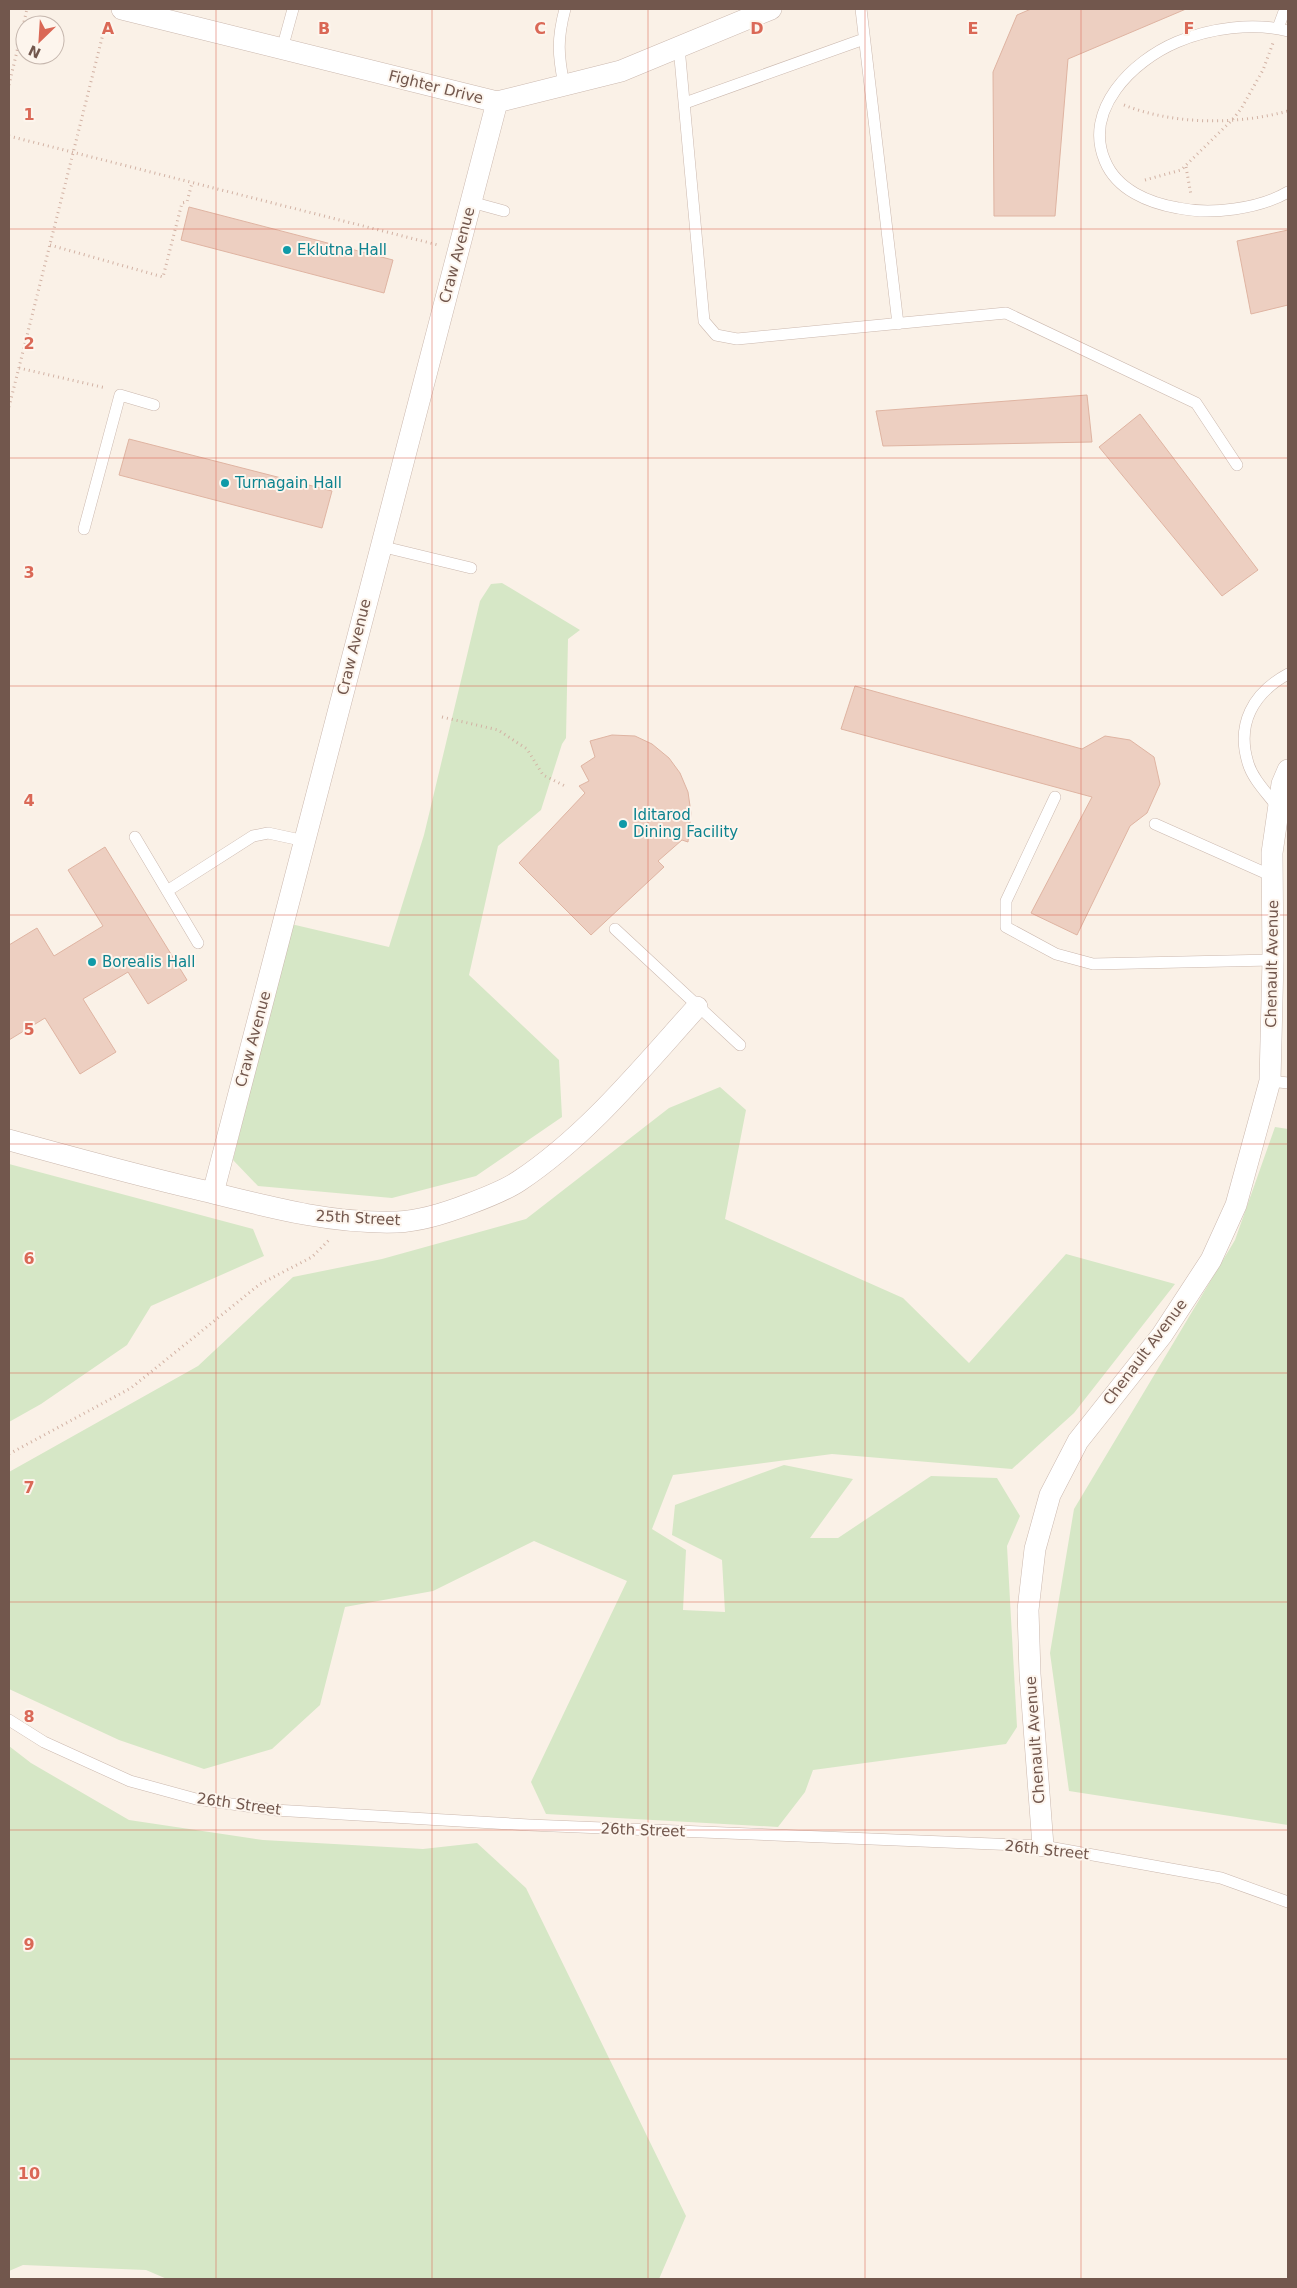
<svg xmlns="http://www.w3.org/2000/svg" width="1297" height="2288" font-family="'DejaVu Sans',sans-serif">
<rect width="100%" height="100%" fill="#faf1e7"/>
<path fill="#d6e7c6" d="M502 583 580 630 568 639 566 738 562 744 541 810 498 846 469 975 559 1060 562 1117 476 1176 392 1198 258 1186 233 1160 291 924 389 947 424 835 480 601 491 584Z
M720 1087 746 1110 725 1219 903 1298 969 1363 1066 1254 1175 1284 1074 1413 1012 1469 832 1454 673 1475 652 1529 686 1550 683 1610 725 1612 722 1560 672 1535 675 1505 784 1465 853 1479 810 1538H838L931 1476 997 1478 1020 1516 1007 1546 1017 1727 1006 1744 813 1770 805 1792 778 1827 546 1814 531 1782 627 1581 534 1541 433 1591 345 1607 320 1705 272 1749 204 1769 119 1740 9 1689V1472L198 1366 293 1277 382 1259 526 1219 669 1108Z
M1275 1127 1288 1129V1825L1069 1791 1050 1653 1074 1509 1235 1240Z
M9 1164 253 1229 264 1256 151 1306 127 1345 41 1404 9 1422Z
M9 1746 31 1763 129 1820 263 1840 423 1849 477 1843 526 1888 686 2216 659 2279H167L146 2270 23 2265 9 2271Z"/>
<path fill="#edcfc1" stroke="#dfb4a2" d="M1031 9H1186L1068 59 1055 216H994L993 72 1017 15Z
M189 207 393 260 384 293 181 240Z
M1288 230V305L1251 314 1237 241Z
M1087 395 1092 442 883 446 876 411Z
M1140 414 1258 570 1222 596 1099 447Z
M129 439 332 491 322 528 119 475Z
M855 686 1082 749 1105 736 1130 740 1154 757 1160 784 1147 813 1130 826 1077 935 1031 913 1092 797 841 729Z
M612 735 635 736 652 744 669 758 680 773 688 792 691 813 688 842 682 840 658 861 664 867 591 935 519 863 585 793 579 786 589 781 581 766 595 757 590 741Z
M105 847 187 980 148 1004 128 972 83 999 116 1052 80 1074 45 1018 9 1040V945L37 928 54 956 103 926 68 870Z"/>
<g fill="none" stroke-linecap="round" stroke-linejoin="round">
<defs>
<path id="lane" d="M861 9 898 324
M1278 28 1285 9
M1288 31C1254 22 1210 28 1177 42 1132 61 1083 110 1105 161 1117 190 1149 203 1178 208 1211 215 1259 209 1288 192
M679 47 704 321 716 335 737 339 1006 313 1196 403 1237 465
M282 49 293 9
M564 85C558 55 557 39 565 9
M685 103 864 39
M471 202 504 211
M84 529 120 395 154 405
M380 546 471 568
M1055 797 1006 901V927L1056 954 1093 964 1273 960
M1278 808C1268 794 1253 780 1248 763 1236 724 1253 693 1288 674
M1155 824 1272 876
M135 837 198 943
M167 891 253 836 268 833 305 841
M615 929 740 1045
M1270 1081 1288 1083
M9 1720 44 1742 130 1781 196 1799 274 1810 529 1825 1043 1846 1221 1878 1288 1902"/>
<path id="street" d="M122 9 497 102 621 71 771 9
M9 1140C74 1158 139 1176 205 1191 269 1207 331 1224 397 1222 422 1221 446 1213 469 1204 485 1198 504 1191 519 1181 588 1135 641 1069 697 1007
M213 1193 497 102
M1043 1846 1030 1674 1028 1610 1035 1549 1050 1495 1078 1441 1162 1335 1211 1260 1236 1205 1270 1081 1273 960 1272 853 1282 784 1288 770"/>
</defs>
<use href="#lane" stroke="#cbb8ae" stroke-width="12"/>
<use href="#street" stroke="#cbb8ae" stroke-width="22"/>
<path stroke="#d2b2a4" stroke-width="3" stroke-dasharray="1 4" stroke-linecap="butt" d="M9 85 27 9
M1124 105C1174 125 1237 125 1288 111
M9 136 438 245
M1186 167 1191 195
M1145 180 1181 170 1232 120 1241 109 1263 70 1273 43
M50 245 163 277 182 203 187 202 192 183
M19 368 106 388
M9 407 103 34
M442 717 498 730 527 749 543 775 567 787
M9 1454 131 1388 260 1284 312 1257 330 1239"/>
<use href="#lane" stroke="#fff" stroke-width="11"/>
<use href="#street" stroke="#fff" stroke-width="21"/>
</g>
<path fill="none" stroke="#da6856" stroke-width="1" stroke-opacity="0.55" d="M216 9V2279M432 9V2279M648 9V2279M865 9V2279M1081 9V2279M9 229H1288M9 458H1288M9 686H1288M9 915H1288M9 1144H1288M9 1373H1288M9 1602H1288M9 1830H1288M9 2059H1288"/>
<g fill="#0f9aa8" stroke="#fdf5ed" stroke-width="2">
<circle cx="287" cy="250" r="5"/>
<circle cx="225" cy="483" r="5"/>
<circle cx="623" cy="824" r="5"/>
<circle cx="92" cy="962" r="5"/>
</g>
<g text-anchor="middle" stroke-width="4" stroke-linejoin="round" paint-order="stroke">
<g font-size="15" fill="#72574d" stroke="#fdf5ed">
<text transform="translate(436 87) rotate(14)" y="5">Fighter Drive</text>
<text transform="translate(457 255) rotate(-75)" y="5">Craw Avenue</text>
<text transform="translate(354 647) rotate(-76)" y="5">Craw Avenue</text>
<text transform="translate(1272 964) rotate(-89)" y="5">Chenault Avenue</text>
<text transform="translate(253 1039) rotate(-75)" y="5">Craw Avenue</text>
<text transform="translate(358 1218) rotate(3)" y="5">25th Street</text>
<text transform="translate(1145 1352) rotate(-53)" y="5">Chenault Avenue</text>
<text transform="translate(1035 1740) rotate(-94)" y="5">Chenault Avenue</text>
<text transform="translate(239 1804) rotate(8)" y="5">26th Street</text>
<text transform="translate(643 1830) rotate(2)" y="5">26th Street</text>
<text transform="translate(1047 1850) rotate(6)" y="5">26th Street</text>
</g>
<g font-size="15" fill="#0d838f" stroke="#fdf5ed" text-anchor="start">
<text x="297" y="255">Eklutna Hall</text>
<text x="235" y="488">Turnagain Hall</text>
<text x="633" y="820">Iditarod<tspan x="633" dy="17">Dining Facility</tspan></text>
<text x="102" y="967">Borealis Hall</text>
</g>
</g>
<g font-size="16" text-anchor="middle" font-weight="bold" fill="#da6856" stroke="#fdf5ed" stroke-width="4" stroke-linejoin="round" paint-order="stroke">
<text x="108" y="34">A</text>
<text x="324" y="34">B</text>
<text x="540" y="34">C</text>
<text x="757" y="34">D</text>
<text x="973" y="34">E</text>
<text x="1189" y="34">F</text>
<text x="29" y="120">1</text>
<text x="29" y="349">2</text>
<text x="29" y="578">3</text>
<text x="29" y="806">4</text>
<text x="29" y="1035">5</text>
<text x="29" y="1264">6</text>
<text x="29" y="1493">7</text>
<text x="29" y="1722">8</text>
<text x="29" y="1950">9</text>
<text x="29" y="2179">10</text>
</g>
<rect width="1297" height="2288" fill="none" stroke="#72574d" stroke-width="20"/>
<g transform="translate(40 40) rotate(205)"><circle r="24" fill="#fdf5ed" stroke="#c5b6ad"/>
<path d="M0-4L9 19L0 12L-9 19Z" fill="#da6856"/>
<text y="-8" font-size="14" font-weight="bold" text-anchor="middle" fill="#72574d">N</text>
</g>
</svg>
